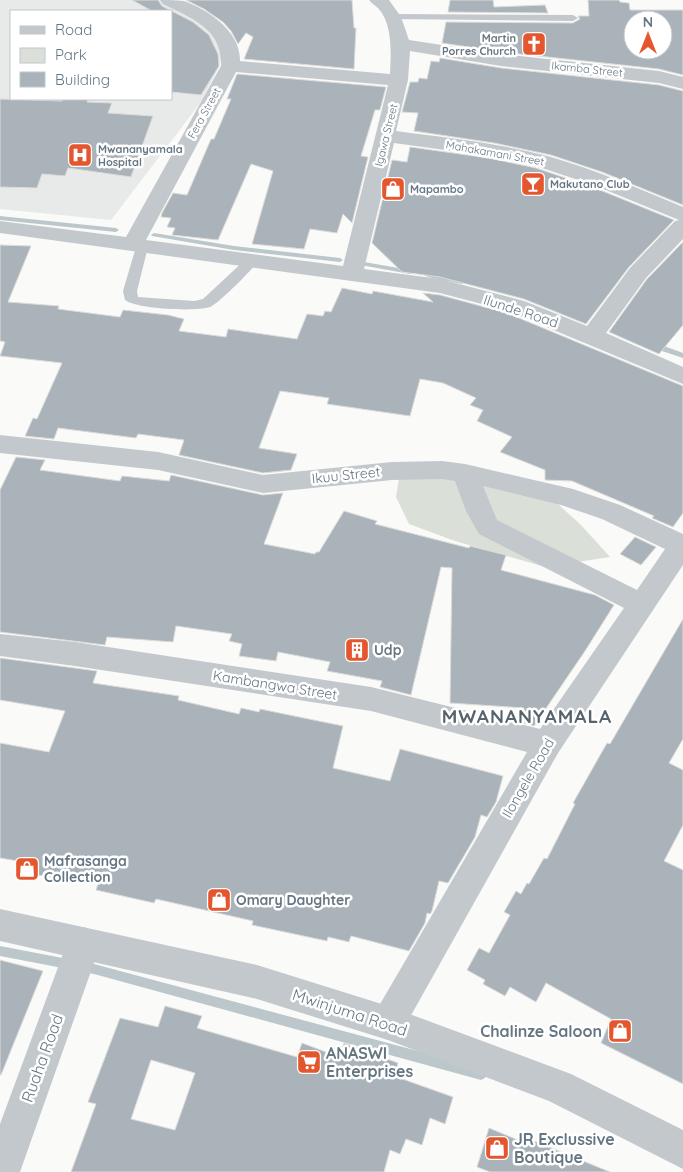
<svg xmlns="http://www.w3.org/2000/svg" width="683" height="1172" font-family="Quicksand,sans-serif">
<rect width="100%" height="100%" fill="#fafaf8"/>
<path fill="#e8e9e9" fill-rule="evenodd" d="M0 0H173L230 34 218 69 201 102 111 220 0 209ZM11 11H171V99H11Z"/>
<path fill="#dadfd7" d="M433 476 549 496 581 525 610 557 545 567 455 541 409 524 396 497 399 478Z"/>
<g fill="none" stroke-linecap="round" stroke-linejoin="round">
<path fill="#bbc7cb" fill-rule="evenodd" d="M0 216 116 228 119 230 116 232 0 220Z
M154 233 234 246 340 258 343 260 340 262 234 250 152 236 151 235Z
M364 262 410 270 414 272 410 274 366 266H364Z
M426 273 462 280 466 282 462 284 428 277 424 275Z
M650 343H656L683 353V358L650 347Z
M0 946 94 964 481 1068 485 1070 487 1074 485 1078 481 1080 94 974 0 956Z"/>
</g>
<path fill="#aab3b9" stroke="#dcdcda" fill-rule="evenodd" d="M132 0H158L162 6 193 22 209 35 218 54 219 66 201 95 171 92V11H152Z
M186 0H352L354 28H356L354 69 244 59 253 37 246 33 238 44 231 31 223 22 204 9Z
M450 0H493L494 7 545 5 548 13 448 12Z
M588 0H619L620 2 629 3 630 10H683V75L659 69 501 52 442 43 446 22 573 23 580 19 578 16H589ZM633 20H663V50H633Z
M440 58 501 68 659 85 683 91V205L602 172 551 155 494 143 414 131 418 113 402 112 410 82H418L419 78 427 79 431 61 439 62Z
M237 74 386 87 380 110H375L361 156 368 157 352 223 343 214 337 233 310 229 304 249 252 244 273 171 251 164 218 240 172 235 175 228 167 227 171 218 161 217 162 213 173 193 187 195 211 139H214L231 99H227Z
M0 99 62 101 63 99H88L87 102 112 103 108 113 153 116 131 177 68 168 65 176 42 174 37 188 0 187Z
M410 147 489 158 536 168 595 188 674 220 629 267 586 324 524 299 440 277 402 272 372 243 392 160 407 162Z
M683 242V325L659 354 609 332 647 279Z
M0 245 31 246 8 302 59 306 58 309 120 317 123 310 168 315 184 319 179 331 226 337 228 329 297 339 307 314 323 316 325 311 331 312 342 288 372 294 373 291 433 302 423 293 440 295 507 313 683 386V513L673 527 652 518 654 516 572 481 545 480V470L500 452 512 437 477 421 483 410 470 405 476 398 443 383 420 379 410 416 327 404 329 398 280 391 259 448 297 454 291 470 263 473 179 455 184 440 138 434 136 438 58 428 54 439 25 436 33 418 37 419 62 363 0 356 5 342 0 341Z
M16 457 45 460 40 470 120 481 122 476 169 481 171 475 263 495 283 493 264 544 315 554 316 552H319L344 511 377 521 375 524 469 548 470 546 506 555 501 570 595 595 614 605 585 651 534 726 524 723V708L450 703 452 568 441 567 411 695 380 687 382 681 327 671 330 662 278 652 276 661 239 656 242 644 229 641 232 634 176 626 173 642 107 637 105 645 0 632V490Z
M635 537 656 547 641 565 620 554Z
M683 619V739L669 763 683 770V825L664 861 683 870V1084L601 1043 611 1019 546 983 536 1002 510 987 505 996 483 984 485 980 467 970 479 948 489 953 510 915 504 912 516 891 521 894 527 883 529 884 544 858 547 859 575 804 573 803 607 743 610 744Z
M0 658 97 671 93 683 179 696 178 700 239 714 241 708 259 712 260 709 343 726 333 768 390 781 400 749 503 776 496 802 487 817 481 815 475 837 448 883 439 881 432 911 430 914 427 913 425 923 409 951 351 936 349 942 328 937 327 941 252 925 253 921 156 899 154 903 96 890 98 884 17 872 19 864H17L18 861 0 858V743L49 752 65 711 0 700Z
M0 960 43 971 1 1075H0Z
M165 1006 202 1016 197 1028 297 1057 302 1043 339 1057 344 1043 398 1063 394 1076 453 1097 445 1124 430 1118 422 1145 406 1139 400 1154 390 1150 384 1172H71L96 1104 88 1102 120 1018 158 1027ZM151 1060 195 1073 175 1130 131 1119Z
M489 1128 530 1145 532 1140 610 1172H490L477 1167Z"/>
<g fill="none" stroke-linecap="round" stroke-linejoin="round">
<path fill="#c3c8cc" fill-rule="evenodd" d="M392 14 573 15 578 18 573 21 388 19 387 17Z
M142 243 148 247 137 291 138 297 194 301 203 299 247 258H257L258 261C253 269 218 304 210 307 196 312 136 309 125 300L123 291 136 247Z"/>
<path fill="#c3c8cc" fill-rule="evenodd" d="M160 0C167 0 177 0 184 1 209 10 241 32 240 61L390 74C391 54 393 24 378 8 375 5 372 4 369 0H389L401 17 409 40 501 54 659 71 683 77V89L659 83 501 66 410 51 408 80 396 131C448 138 500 143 551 157 596 170 640 189 683 207V239L646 278 606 333 683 367V384L508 311 440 293 0 233V221L126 237 221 66C223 29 191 18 163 4ZM236 72 388 85 343 266 146 240ZM394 143 489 156 536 166 596 186 679 220 675 221 630 268 587 326 524 301 440 279 364 269Z
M0 435 158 452 263 475 392 462 442 461 465 464 573 489 620 505 683 534V565L558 753 400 1035 388 1040 376 1035 371 1023 376 1011 527 752 371 711 75 666 0 656V634L75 642 371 687 540 729 624 608 479 534 466 511 455 481 442 479 392 480 263 493 158 470 0 453ZM483 486 561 505 602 519 665 549 637 590 497 520Z
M84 927 96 932 101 943 20 1172H0V1124L67 943 72 932Z"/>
<path fill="#c3c8cc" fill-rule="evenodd" d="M0 909 257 965 388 1006 571 1074 683 1130V1169L549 1101 388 1040 257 999 0 941Z"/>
</g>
<defs>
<symbol id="church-square" viewBox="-11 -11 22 22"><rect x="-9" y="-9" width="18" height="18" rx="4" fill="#e4572e" stroke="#fff"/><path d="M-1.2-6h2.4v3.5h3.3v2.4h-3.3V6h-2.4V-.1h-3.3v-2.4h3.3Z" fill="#fff"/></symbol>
<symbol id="hospital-square" viewBox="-11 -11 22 22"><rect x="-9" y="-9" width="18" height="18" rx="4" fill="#e4572e" stroke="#fff"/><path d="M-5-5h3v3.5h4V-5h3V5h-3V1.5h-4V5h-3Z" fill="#fff"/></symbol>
<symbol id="bar-square" viewBox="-11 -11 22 22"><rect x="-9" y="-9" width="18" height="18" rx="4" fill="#e4572e" stroke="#fff"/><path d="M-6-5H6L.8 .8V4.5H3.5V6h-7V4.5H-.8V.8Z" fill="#fff"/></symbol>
<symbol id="shop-square" viewBox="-11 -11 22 22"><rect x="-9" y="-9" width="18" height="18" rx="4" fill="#e4572e" stroke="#fff"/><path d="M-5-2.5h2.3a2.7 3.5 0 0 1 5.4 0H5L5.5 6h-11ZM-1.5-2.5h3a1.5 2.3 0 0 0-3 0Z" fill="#fff"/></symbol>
<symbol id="building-square" viewBox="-11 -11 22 22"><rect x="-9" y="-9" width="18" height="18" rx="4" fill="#e4572e" stroke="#fff"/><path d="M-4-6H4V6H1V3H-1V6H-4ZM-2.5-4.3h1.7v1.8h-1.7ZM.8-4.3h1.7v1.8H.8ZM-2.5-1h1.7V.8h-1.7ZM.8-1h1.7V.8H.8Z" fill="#fff"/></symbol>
<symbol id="supermarket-square" viewBox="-11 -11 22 22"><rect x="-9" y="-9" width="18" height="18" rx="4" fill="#e4572e" stroke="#fff"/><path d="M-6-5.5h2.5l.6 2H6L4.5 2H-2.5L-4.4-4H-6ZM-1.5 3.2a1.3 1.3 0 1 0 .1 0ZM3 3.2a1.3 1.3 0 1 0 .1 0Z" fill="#fff"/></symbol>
</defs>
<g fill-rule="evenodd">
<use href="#church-square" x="520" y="30" width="28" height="28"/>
<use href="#hospital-square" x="66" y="141" width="28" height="28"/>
<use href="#bar-square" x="519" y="170" width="28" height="28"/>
<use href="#shop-square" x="379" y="175" width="28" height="28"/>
<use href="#building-square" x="343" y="636" width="28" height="28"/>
<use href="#shop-square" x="13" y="855" width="28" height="28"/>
<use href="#shop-square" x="205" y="886" width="28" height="28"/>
<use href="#shop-square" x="606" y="1017" width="28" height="28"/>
<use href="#supermarket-square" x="295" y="1048" width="28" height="28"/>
<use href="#shop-square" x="483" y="1134" width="28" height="28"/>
</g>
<g text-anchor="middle" stroke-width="5" stroke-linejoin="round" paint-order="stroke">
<g font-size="11" font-weight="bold" fill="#657683" stroke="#fff" text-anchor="start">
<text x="516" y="42" text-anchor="end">Martin<tspan x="516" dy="13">Porres Church</tspan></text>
<text x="98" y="153">Mwananyamala<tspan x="98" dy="13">Hospital</tspan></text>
<text x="550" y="188">Makutano Club</text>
<text x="410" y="193">Mapambo</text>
</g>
<g font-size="11" fill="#657683" stroke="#fff">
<text transform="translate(587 69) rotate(6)" y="4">Ikamba Street</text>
<text transform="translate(204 113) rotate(-61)" y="4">Fera Street</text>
<text transform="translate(386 135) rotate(-76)" y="4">Igawa Street</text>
<text transform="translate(495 153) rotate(10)" y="4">Mahakamani Street</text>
</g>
<g font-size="14" fill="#657683" stroke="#fff">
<text transform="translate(521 311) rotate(18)" y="5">Ilunde Road</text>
<text transform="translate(346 475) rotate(-6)" y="5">Ikuu Street</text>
<text transform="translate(275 685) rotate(9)" y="5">Kambangwa Street</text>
<text transform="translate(528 778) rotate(-60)" y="5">Ilongele Road</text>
</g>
<g font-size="14" font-weight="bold" fill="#657683" stroke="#fff" text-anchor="start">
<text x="374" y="655">Udp</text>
<text x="44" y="866">Mafrasanga<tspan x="44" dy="16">Collection</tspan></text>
<text x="236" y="905">Omary Daughter</text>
</g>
<g font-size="16" fill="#657683" stroke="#fff">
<text transform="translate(350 1012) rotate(18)" y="6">Mwinjuma Road</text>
<text transform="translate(42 1058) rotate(-70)" y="6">Ruaha Road</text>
</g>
<g font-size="16" font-weight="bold" fill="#657683" stroke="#fff" text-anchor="start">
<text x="602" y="1037" text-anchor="end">Chalinze Saloon</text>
<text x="326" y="1059">ANASWI<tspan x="326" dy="18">Enterprises</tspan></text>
<text x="514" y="1145">JR Exclussive<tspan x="514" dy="18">Boutique</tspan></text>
</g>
<g font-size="19" font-weight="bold" letter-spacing="1" fill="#57646e" stroke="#fff">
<text x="527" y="723">MWANANYAMALA</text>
</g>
</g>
<rect x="10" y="10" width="162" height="90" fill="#ffffff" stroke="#c1c8cd"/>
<rect x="20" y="26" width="25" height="8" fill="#c3c8cc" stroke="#c1c8cd"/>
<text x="55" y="35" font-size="15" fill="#657683">Road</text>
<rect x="20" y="48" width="25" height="15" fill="#dadfd7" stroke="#c1c8cd"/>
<text x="55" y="60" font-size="15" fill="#657683">Park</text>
<rect x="20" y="72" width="25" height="15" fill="#aab3b9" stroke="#c1c8cd"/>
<text x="55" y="85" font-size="15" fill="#657683">Building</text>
<g transform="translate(648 35)"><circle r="24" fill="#ffffff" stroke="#c1c8cd"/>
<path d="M0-4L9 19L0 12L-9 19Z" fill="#e4572e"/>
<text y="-8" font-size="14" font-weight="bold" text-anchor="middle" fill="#657683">N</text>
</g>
</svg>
